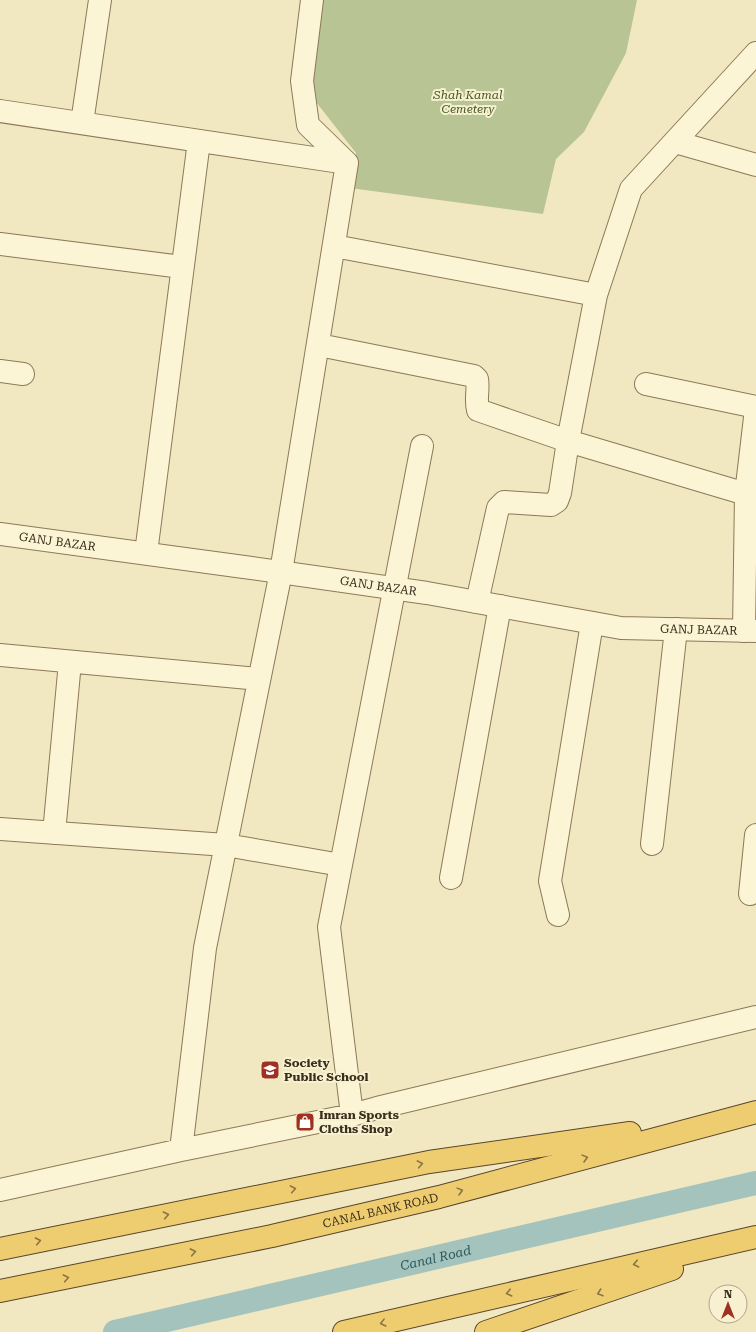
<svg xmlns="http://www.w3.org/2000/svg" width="756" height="1332" font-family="'Roboto Serif',serif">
<rect width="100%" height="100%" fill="#f1e8c1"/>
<path fill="#b8c494" d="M321 0H637L626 53 584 132 556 159 543 214 350 188 356 153 309 93Z"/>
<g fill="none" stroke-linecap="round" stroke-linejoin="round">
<path stroke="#a4c3bd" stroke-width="24" id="s1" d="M115 1332 756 1183"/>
<defs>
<path id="minor" d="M312 0 302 81 308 125 347 163
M0 111 347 163 281 572 205 948 181 1150
M82 123 100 0
M675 142 756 165
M0 244 182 267
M334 246 596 295
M329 347 474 376 477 379C479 389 475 399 478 410L568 441 746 494
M0 371 23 374
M646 384 756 407
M146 553 199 141
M477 602 498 508 504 502 551 505 557 501 560 493 568 441 596 295 631 189 756 53
M744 631 746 494 756 409
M0 655 259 679
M0 829 226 845 341 865
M54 833 70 662
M652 844 676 629
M451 878 500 606
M750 894 756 835
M558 915 550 881 592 623
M352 1115 329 927 422 446
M0 1190 181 1150 352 1115 377 1108 756 1017"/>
<g id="tertiary">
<path id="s2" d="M0 534 244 567 427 593 621 628 756 631"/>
</g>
<g id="trunk">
<path d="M0 1249 429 1162 630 1133"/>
<path id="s3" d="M0 1291 272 1236 439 1197 756 1112"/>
<path d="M344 1332 756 1237"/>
<path d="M486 1332 672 1269"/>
</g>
</defs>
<use href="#minor" stroke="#8c7957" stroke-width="24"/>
<use href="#tertiary" stroke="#8c7957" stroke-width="24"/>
<use href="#trunk" stroke="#59462c" stroke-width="24"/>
<use href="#minor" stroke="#fbf4d5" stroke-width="22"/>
<use href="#tertiary" stroke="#fbf4d5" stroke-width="22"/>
<use href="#trunk" stroke="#eecc70" stroke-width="22"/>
</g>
<defs><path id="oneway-chevron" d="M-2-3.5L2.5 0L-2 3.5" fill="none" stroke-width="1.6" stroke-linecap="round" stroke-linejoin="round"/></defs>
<g stroke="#8b7542">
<use href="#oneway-chevron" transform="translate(585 1158) rotate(-15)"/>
<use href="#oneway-chevron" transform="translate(420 1164) rotate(-11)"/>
<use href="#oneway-chevron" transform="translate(293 1189) rotate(-11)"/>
<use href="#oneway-chevron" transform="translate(460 1191) rotate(-15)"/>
<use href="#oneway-chevron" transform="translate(166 1215) rotate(-11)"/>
<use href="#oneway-chevron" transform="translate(38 1241) rotate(-11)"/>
<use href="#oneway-chevron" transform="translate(193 1252) rotate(-11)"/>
<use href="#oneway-chevron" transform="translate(636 1264) rotate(167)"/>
<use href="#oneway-chevron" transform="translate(66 1278) rotate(-11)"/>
<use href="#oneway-chevron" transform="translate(509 1293) rotate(167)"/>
<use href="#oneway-chevron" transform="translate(600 1293) rotate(161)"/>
<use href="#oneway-chevron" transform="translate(383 1323) rotate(166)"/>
</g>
<defs>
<symbol id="school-square" viewBox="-11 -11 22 22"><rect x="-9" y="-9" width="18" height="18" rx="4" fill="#9f3123" stroke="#f8f1d1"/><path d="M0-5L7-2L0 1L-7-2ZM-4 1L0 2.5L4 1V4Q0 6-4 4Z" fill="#fff"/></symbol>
<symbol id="shop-square" viewBox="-11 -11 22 22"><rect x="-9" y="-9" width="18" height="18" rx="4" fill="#9f3123" stroke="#f8f1d1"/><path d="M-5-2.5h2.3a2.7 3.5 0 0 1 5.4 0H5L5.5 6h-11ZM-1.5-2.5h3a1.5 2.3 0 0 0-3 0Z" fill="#fff"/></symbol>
</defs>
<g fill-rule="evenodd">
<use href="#school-square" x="259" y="1059" width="22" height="22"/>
<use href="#shop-square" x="294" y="1111" width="22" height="22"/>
</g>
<g text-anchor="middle" stroke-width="4" stroke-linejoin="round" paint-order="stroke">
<g font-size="12" font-style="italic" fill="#445822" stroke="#f8f1d1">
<text x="468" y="99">Shah Kamal<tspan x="468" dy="14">Cemetery</tspan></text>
</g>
<g font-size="12" fill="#3a2e1c" stroke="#f8f1d1">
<text dy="4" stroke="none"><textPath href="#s2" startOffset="58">GANJ BAZAR</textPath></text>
<text dy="4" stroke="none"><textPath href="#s2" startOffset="382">GANJ BAZAR</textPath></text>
<text dy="4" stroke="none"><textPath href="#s2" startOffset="706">GANJ BAZAR</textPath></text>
<text dy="4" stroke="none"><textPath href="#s3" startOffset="389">CANAL BANK ROAD</textPath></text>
</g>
<g font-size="12" font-weight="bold" fill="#3a2e1c" stroke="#f8f1d1" text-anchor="start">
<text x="284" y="1067">Society<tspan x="284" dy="14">Public School</tspan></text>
<text x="319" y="1119">Imran Sports<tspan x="319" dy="14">Cloths Shop</tspan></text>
</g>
<g font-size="13" font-style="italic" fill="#2b585b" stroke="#f8f1d1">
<text dy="5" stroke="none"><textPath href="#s1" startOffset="329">Canal Road</textPath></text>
</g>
</g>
<g transform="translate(728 1304)"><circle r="19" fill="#f8f1d1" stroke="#aca389"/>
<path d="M0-3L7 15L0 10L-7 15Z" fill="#9f3123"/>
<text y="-6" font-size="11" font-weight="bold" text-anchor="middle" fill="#3a2e1c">N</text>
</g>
</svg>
